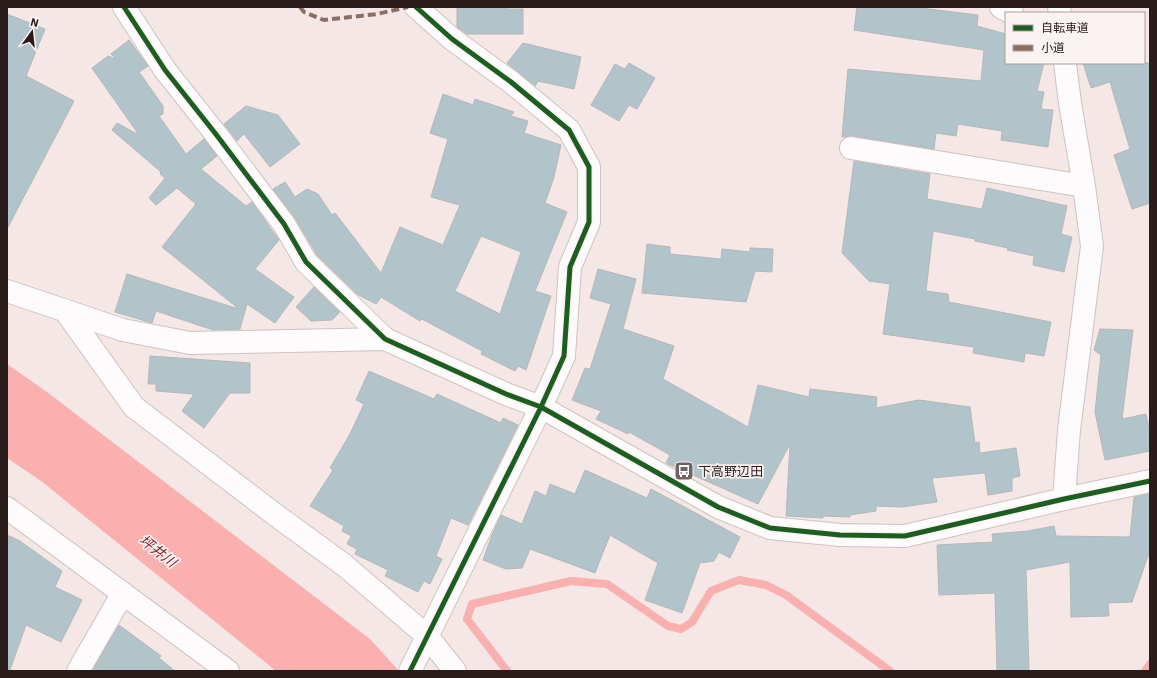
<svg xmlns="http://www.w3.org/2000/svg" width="1157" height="678" font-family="'IBM Plex Sans','Noto Sans JP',sans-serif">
<rect width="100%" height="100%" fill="#f4e7e6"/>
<path fill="#fab0af" d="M7 364 47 392 370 639 399 671H276L41 481 7 458Z"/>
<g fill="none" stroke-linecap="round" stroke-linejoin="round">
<path stroke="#fab0af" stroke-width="8" d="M507 671 467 619 472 604 571 581 607 584 668 626 681 629 692 622 711 591 739 580 766 585 786 595 890 671
M1145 671 1150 664"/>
</g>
<path fill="#b1c4ca" stroke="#b5b7b8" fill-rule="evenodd" d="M457 7H508V9H523V34H467L457 27Z
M857 7H912L978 15 977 26 1006 34V63H1044L1037 91 1044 92 1041 109 1053 110 1048 147 1001 140 1002 131 958 124 956 136 936 133 934 149 853 136 842 137 848 69 981 81 984 50 854 30Z
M7 14 45 29 26 76 74 101 7 229Z
M129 40 148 66 139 72 163 106V114L159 116 186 154 204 139 217 156 201 169 246 206 252 202 279 240 255 269 294 297 275 323 247 304 240 329 213 330 156 311 152 323 115 312 127 274 239 309 162 247 196 204 177 188 156 205 149 198 165 178 160 174 161 172 112 130 117 123 139 135 92 68 108 56 116 59 111 54Z
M523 43 581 57 574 89 538 81 535 86 507 63Z
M629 63 655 78 637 109 629 105 619 121 591 105 615 64 625 69Z
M1083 63H1150V203L1132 209 1114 155 1130 149 1110 82 1091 88Z
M443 94 473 105 475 99 514 112 511 116 528 121 524 133 561 145 554 177 545 203 567 212 535 291 551 296 526 370 518 366 515 371 481 354 482 351 422 319 420 321 381 297 376 304 357 294 317 255 295 218 273 189 285 182 295 197 307 189 318 194 332 215 335 213 381 273 400 227 443 245 460 205 431 197 448 139 430 133ZM481 236 521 252 500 314 455 291Z
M246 106 278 115 300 144 270 167 244 134 237 141 224 124Z
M854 161 930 174 927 199 982 209 987 188 1067 206 1061 234 1072 237 1064 272 1033 265 1034 256 1007 250 1008 248 975 241V239L933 231 926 291 948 294 949 302 1051 322 1044 356 1025 353 1024 362 973 353 974 347 883 334 890 284 869 281 842 253Z
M647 244 670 247V254L721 259 722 249 750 252V248L773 249 772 272 755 271 746 302 642 293Z
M598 269 636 279 623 329 674 346 663 379 748 427 758 385 809 397 810 389 877 397 876 408 919 400 970 407 975 443 979 442 980 453 1016 448 1020 476 1012 478V491L988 495 985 473 932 478 937 502 902 507 876 506V511L850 515V517L823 516V518L786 516 790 444 758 504 666 463 670 455 629 432 628 434 596 419 601 411 572 400 585 368 590 369 611 304 590 298Z
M314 287 340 312 332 320 311 321 296 307Z
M1100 329 1133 330 1122 419 1146 414 1150 432V451L1105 460 1095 412 1101 355 1094 350Z
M150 356 250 363V393H230L204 428 182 411 194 394 156 391V384H148Z
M369 371 434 399 437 394 501 423 503 418 518 425 468 525 451 518 436 556 442 559 430 584 424 581 418 592 385 576 388 570 355 554 357 549 347 544 351 536 342 531 344 526 310 506 333 470 330 468 350 434 364 404 356 400Z
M585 470 647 498 651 489 740 537 730 558 719 552 714 561 700 563 682 613 645 600 658 563 610 535 595 573 530 549 522 568 506 569 483 560 492 535 501 515 522 524 535 491 546 496 550 484 575 494Z
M1150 494V550L1132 602 1108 603 1109 616 1071 617 1070 562 1026 570 1029 671H997L995 593 939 595 937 545 993 542 992 534 1028 531 1054 526 1056 536 1130 537 1134 497Z
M7 535 20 541 62 571 55 587 82 600 61 642 26 625 10 670H7Z
M119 625 161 656 159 658 175 671H92Z"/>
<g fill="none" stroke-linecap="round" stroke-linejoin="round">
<defs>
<path id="minor" d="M124 7 165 70 215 133 284 224 306 262 385 339
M1001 7 1012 13
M1059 7 1060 13
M851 148 1084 186
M66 312 134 407 277 516 344 565 427 636 455 671
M1064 499 1069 430 1092 246 1084 186 1070 103 1065 63
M7 508 228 671
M78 671 123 593
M410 671 541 407 564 356 570 267 589 222V167L569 130 511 82 452 39 416 7"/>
<path id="tertiary" d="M7 291 123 330 190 343 385 339 506 394 541 407 718 507 770 528 840 535 905 536 1064 499 1150 481"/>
</defs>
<use href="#minor" stroke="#cfc2c1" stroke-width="24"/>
<use href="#tertiary" stroke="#cfc2c1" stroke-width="24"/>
<use href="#minor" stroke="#fdfbfb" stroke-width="22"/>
<use href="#tertiary" stroke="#fdfbfb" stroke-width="22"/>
<path stroke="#8d6e63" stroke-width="4" stroke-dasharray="8 4" stroke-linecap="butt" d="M300 7 304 12 324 20 377 14 408 7"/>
<defs>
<path id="cycleway" d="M124 7 165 70 215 133 284 224 306 262 385 339 506 394 541 407 718 507 770 528 840 535 905 536 1064 499 1150 481
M410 671 541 407 564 356 570 267 589 222V167L569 130 511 82 452 39 416 7"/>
</defs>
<use href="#cycleway" stroke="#fbf3f2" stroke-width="8"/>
<use href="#cycleway" stroke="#1b5e20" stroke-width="5"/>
</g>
<defs>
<symbol id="bus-square" viewBox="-11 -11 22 22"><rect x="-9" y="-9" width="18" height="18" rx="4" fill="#716362" stroke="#fbf3f2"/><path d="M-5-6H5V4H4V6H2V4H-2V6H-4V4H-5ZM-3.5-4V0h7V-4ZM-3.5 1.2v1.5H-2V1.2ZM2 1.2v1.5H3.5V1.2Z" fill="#fff"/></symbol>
</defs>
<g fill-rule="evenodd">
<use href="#bus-square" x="673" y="460" width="22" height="22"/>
</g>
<g text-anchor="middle" stroke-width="3.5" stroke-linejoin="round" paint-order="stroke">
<g font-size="13" fill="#2a1c1b" stroke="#fbf3f2" text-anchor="start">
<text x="698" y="476">下高野辺田</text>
</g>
<g font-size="14" font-style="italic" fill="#8e1827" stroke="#fbf3f2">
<text transform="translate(158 551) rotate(38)" y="5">坪井川</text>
</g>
</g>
<rect width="1157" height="678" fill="none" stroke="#2a1c1b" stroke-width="16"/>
<rect x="1005" y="12" width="140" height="52" fill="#fbf3f2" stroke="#a79d9c"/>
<rect x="1013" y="25" width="20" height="6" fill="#1b5e20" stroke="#a79d9c"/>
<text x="1041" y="32" font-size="12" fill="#2a1c1b">自転車道</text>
<rect x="1013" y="45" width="20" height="6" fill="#8d6e63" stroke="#a79d9c"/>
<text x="1041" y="52" font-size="12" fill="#2a1c1b">小道</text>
<g transform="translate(32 32) rotate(15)" stroke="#fbf3f2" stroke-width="3" paint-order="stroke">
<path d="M0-3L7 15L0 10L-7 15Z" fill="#2a1c1b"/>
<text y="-6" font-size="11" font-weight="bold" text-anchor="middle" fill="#2a1c1b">N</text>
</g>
</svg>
